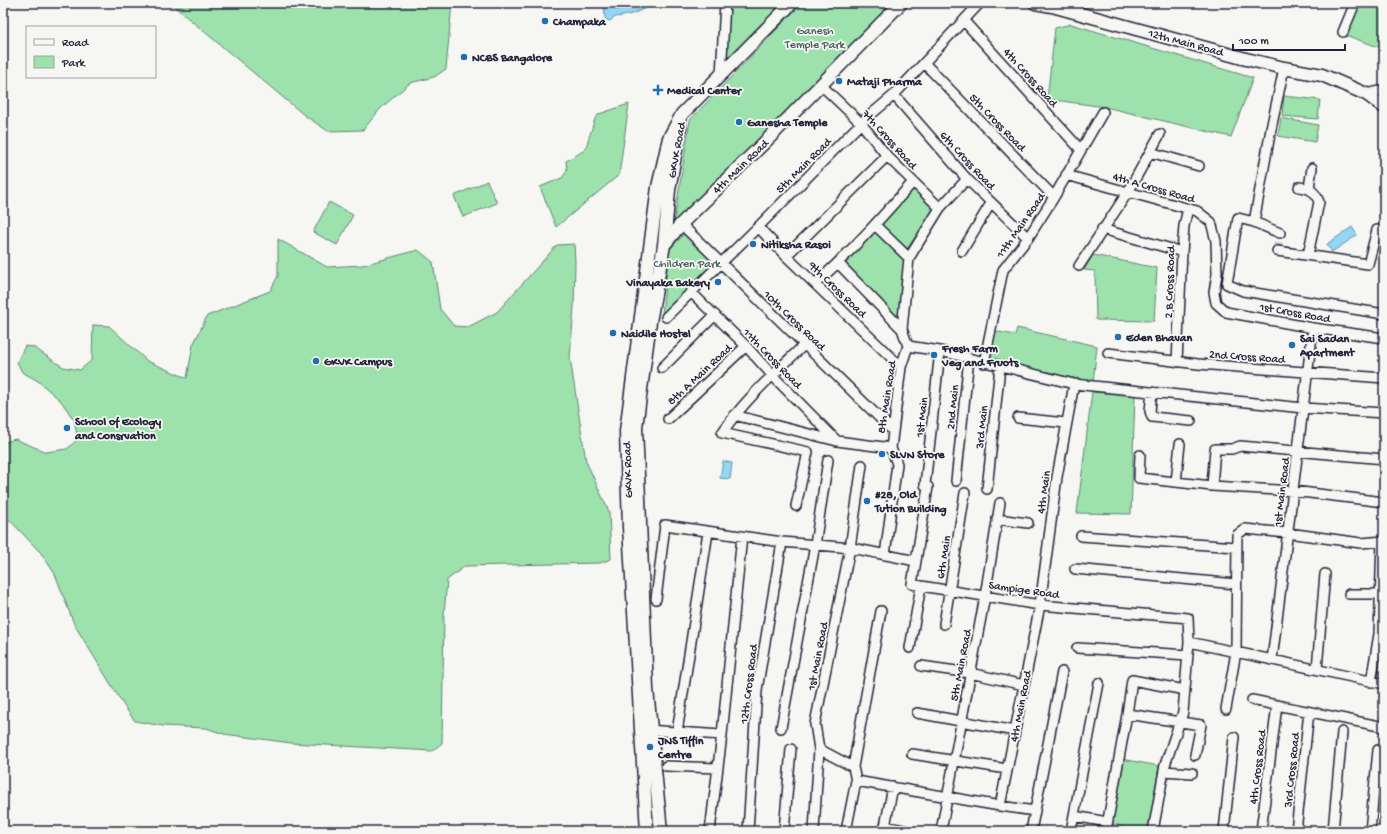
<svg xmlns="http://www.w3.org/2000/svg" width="1387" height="834" font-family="'Gochi Hand',sans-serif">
<rect width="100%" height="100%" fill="#f6f6f2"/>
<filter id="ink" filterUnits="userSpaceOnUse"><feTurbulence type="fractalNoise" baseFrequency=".025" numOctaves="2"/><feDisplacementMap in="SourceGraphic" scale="8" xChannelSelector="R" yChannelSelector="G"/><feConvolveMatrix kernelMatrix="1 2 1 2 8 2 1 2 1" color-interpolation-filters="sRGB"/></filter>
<g filter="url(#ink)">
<path fill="#9de2ad" stroke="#608274" d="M170 3H452L446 69 434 77 410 83 381 108 363 130 328 131 304 115Z
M728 3H785L729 62H723Z
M802 3H895L673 228 690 120Z
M1361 3H1384V49L1345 35Z
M1071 24 1253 78 1231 137 1105 107 1047 99 1055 28Z
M1284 96 1320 100 1318 119 1282 116Z
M629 104 619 175 556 227 540 187 562 178 567 171 566 161 585 150 595 119 599 114Z
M1281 118 1318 125 1315 142 1278 136Z
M487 181 497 203 463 217 454 196Z
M913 187 936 208 906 250 898 319 845 264Z
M329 202 353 215 337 245 313 232Z
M684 234 713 263 662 314 669 250Z
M278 239 327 267 363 265 418 250 433 262 440 309 454 326 468 327 497 312 557 245 574 244 575 262 574 307 570 358 586 461 609 512 611 559 600 563 465 566 447 580 444 614 442 743 432 751 291 743 224 734 206 728 163 726 135 721 126 709 74 624 55 574 41 553 3 513V443L15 439 46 452 67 449 78 439 74 420 61 401 38 381 22 372 17 362 25 346 33 347 63 367 80 370 92 360 93 325 109 326 147 361 187 378 193 345 207 316 270 291 278 276Z
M1093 255 1157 268 1154 321 1096 320 1095 271 1084 270Z
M1017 328 1097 346 1093 382 989 361 993 331 1015 335Z
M1092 392 1135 395 1131 514 1077 513Z
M1122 759 1159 766 1148 831H1122V826L1112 824Z"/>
<path fill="#92d7f4" stroke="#658faa" d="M604 3H611V6L616 10 628 7 630 3H658L632 14 623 16 615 17 610 21 607 20 605 18Z
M1352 227 1357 235 1332 252 1327 244Z
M723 461 732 463 730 479 720 478Z"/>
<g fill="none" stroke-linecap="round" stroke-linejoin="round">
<path stroke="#cccccd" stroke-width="9" stroke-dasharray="9 4.5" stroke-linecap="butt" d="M1277 251 1280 233"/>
<defs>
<path id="street" d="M964 21 1080 149
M1343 32 1355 3
M924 63 1054 197
M1284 68 1271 129 1254 222 1238 218 1227 284 1243 291 1384 314
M721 75 725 3
M821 85 861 123 887 156 940 208
M1366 94 1384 90
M894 95 967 179 1028 238
M1150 152 1199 166
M1066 175 1197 211 1211 222 1216 241 1217 274 1214 292 1216 303 1226 312 1313 328 1384 338
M1299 187C1310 188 1315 191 1319 202L1308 255
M1309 188 1312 168
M1254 222 1280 233
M681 224 893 431
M875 225 909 258
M758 227 786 256 901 367
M1102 229 1182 252
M962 251 991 203
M1277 251 1368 264 1377 230
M786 256 887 156
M838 263 902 329
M1079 266 1128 192 1160 134
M815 284C851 252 882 217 913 182
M691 292 746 346 772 375 837 441
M666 317 758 227 861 123 894 95 980 3
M908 346 940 351 1074 384 1303 408 1384 413
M1108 353 1198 364 1384 378
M1177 362 1182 252 1184 226 1188 208
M984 363 1003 270 1028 238 1054 197 1103 112
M662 368 715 315
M1152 392 1150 411 1152 417 1191 421
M734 415 837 441 891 448 897 464 885 555
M1018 418 1066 423
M668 419 746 346
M891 448 901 367 908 346 902 329 909 258 940 208 967 179
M1140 455 1139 478 1212 486 1293 491 1384 502
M956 481 969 358
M1176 482 1180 444
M925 485 940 351
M1212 486 1215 449H1232L1240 446 1384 459
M987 489 1000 367
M796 506 808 452 722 433C744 400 775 373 804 345
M997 519 1028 523
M1081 536 1236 547
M916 561 928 487
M1075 569 1236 584
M1349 594H1384
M656 599 665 525 782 542 852 548 916 561 912 584 921 586 1040 605 1188 618 1189 642 1183 712 1165 765 1153 831
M944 624 965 493
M1189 642 1384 684
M910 648 921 586
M1077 648 1188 655
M1272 660 1313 328
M921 666 970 673 1024 685
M1317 669 1325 574
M1371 682 1379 634 1382 541
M1252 700 1384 727
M1226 709 1236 652 1237 535 1245 529 1288 533 1361 543 1384 541
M917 713 1015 731
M1127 714 1132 680 1185 690
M781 728 815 545 828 460
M646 730 722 735
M677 732 708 532
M912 754 1007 769
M666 766 717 768
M853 767 881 611
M1164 771 1192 773
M856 781 1000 806 1035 811
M1000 806 1040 605 1057 477 1074 384
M1074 816 1107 822
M885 826 909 831
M710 831 722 735 742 536
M748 831 757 690 782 542
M784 831 791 749
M814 831 819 749
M846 831 856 781 853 767 819 749 815 724 850 548 862 465
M884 831 893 787
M941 831 985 596 1000 503
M1031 831 1062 672
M1071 831 1099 683
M1106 831 1127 714 1201 725 1195 755
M1224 831 1234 737
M1261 831 1277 705
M1296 831 1309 712
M1333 831 1342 732
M1370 831 1378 750"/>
<path id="secondary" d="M1035 3 1052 6 1246 59 1284 68 1322 75 1366 94 1384 107
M664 245 681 224 769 138 901 3
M647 831 629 527 626 431 658 187 669 138 682 114 792 3
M661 831 647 689 636 427 650 322 664 245 669 190 680 127"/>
</defs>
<use href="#street" stroke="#22223b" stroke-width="12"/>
<use href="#secondary" stroke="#22223b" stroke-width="15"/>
<use href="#street" stroke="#f6f6f2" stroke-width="9"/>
<use href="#secondary" stroke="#f6f6f2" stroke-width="12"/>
</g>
</g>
<g fill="#1f6fb2" stroke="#f6f6f2" stroke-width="1.5">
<circle cx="545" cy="21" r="4"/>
<circle cx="464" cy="57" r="4"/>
<circle cx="839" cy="81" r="4"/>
<path d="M656 84h4v4h4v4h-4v4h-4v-4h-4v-4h4z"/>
<circle cx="739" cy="122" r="4"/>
<circle cx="753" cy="244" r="4"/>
<circle cx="718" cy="282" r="4"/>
<circle cx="613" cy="333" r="4"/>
<circle cx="1118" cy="337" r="4"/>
<circle cx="1292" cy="345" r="4"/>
<circle cx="934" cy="355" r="4"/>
<circle cx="316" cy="361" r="4"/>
<circle cx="67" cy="428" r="4"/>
<circle cx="882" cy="454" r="4"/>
<circle cx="867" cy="501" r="4"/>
<circle cx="650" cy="747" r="4"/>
</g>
<g text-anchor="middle" stroke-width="3.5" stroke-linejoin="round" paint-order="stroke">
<g font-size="12" font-weight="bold" fill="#22223b" stroke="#f6f6f2" text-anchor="start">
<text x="553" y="25">Champaka</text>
<text x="472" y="61">NCBS Bangalore</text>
<text x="847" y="85">Mataji Pharma</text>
<text x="667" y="94">Medical Center</text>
<text x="747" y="126">Ganesha Temple</text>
<text x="761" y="248">Nitiksha Rasoi</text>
<text x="710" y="286" text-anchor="end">Vinayaka Bakery</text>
<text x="621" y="337">Naidile Hostel</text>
<text x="1126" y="341">Eden Bhavan</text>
<text x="1300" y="342">Sai Sadan<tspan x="1300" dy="14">Apartment</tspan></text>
<text x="942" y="352">Fresh Farm<tspan x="942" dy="14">Veg and Fruots</tspan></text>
<text x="324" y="365">GKVK Campus</text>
<text x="75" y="425">School of Ecology<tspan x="75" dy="14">and Consrvation</tspan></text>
<text x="890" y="458">SLVN Store</text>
<text x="875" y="498">#28, Old<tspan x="875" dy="14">Tution Building</tspan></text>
<text x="658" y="744">JNS Tiffin<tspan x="658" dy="14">Centre</tspan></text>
</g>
<g font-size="12" fill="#475c5d" stroke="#f6f6f2">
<text x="815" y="34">Ganesh<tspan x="815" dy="14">Temple Park</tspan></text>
<text x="687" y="267">Children Park</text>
</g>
<g font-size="12" fill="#22223b" stroke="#f6f6f2">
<text transform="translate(1186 42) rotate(15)" y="4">12th Main Road</text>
<text transform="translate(1031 77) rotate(48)" y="4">4th Cross Road</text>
<text transform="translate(998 122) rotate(46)" y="4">5th Cross Road</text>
<text transform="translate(890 139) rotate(48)" y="4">7th Cross Road</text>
<text transform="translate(676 150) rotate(-80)" y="4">GKVK Road</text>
<text transform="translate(968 160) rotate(47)" y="4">6th Cross Road</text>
<text transform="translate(803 165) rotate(-45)" y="4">5th Main Road</text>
<text transform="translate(740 166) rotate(-44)" y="4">4th Main Road</text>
<text transform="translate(1154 187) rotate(16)" y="4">4th A Cross Road</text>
<text transform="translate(1020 225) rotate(-55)" y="4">11th Main Road</text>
<text transform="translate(1169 282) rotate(-88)" y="4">2 B Cross Road</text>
<text transform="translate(838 289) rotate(44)" y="4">9th Cross Road</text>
<text transform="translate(1295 312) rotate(10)" y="4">1st Cross Road</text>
<text transform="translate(795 320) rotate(44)" y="4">10th Cross Road</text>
<text transform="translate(1247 356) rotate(4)" y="4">2nd Cross Road</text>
<text transform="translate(773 358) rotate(46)" y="4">11th Cross Road</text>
<text transform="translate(699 374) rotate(-43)" y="4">8th A Main Road</text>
<text transform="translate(886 397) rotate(-81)" y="4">8th Main Road</text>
<text transform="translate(952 407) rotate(-84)" y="4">2nd Main</text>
<text transform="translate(921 417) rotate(-83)" y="4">1st Main</text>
<text transform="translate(981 427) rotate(-84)" y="4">3rd Main</text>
<text transform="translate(627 470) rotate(-92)" y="4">GKVK Road</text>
<text transform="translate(1043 492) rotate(-82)" y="4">4th Main</text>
<text transform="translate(1281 492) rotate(-83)" y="4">1st Main Road</text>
<text transform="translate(943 557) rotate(-81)" y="4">6th Main</text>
<text transform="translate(1024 589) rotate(8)" y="4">Sampige Road</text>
<text transform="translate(817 656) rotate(-79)" y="4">1st Main Road</text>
<text transform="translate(960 665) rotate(-79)" y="4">5th Main Road</text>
<text transform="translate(748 684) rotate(-83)" y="4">12th Cross Road</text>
<text transform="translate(1020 706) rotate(-79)" y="4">4th Main Road</text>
<text transform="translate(1257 767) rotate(-83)" y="4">4th Cross Road</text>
<text transform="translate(1291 770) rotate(-84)" y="4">3rd Cross Road</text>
</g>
</g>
<rect width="1387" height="834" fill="none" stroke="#f6f6f2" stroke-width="16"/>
<rect x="8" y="8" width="1371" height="818" fill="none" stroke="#22223b" stroke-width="1.5" filter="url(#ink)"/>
<rect x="26" y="26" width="130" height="52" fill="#f6f6f2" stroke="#a1a1a9"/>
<rect x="34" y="39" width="20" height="6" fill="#f6f6f2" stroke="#a1a1a9"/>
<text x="62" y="46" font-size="12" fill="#22223b">Road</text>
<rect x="34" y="56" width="20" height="12" fill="#9de2ad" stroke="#a1a1a9"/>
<text x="62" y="66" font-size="12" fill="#22223b">Park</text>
<path d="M1233 44v6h112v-6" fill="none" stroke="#22223b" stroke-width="2"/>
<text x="1239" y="44" font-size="12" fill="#22223b" stroke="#f6f6f2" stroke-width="3" paint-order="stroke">100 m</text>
</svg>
